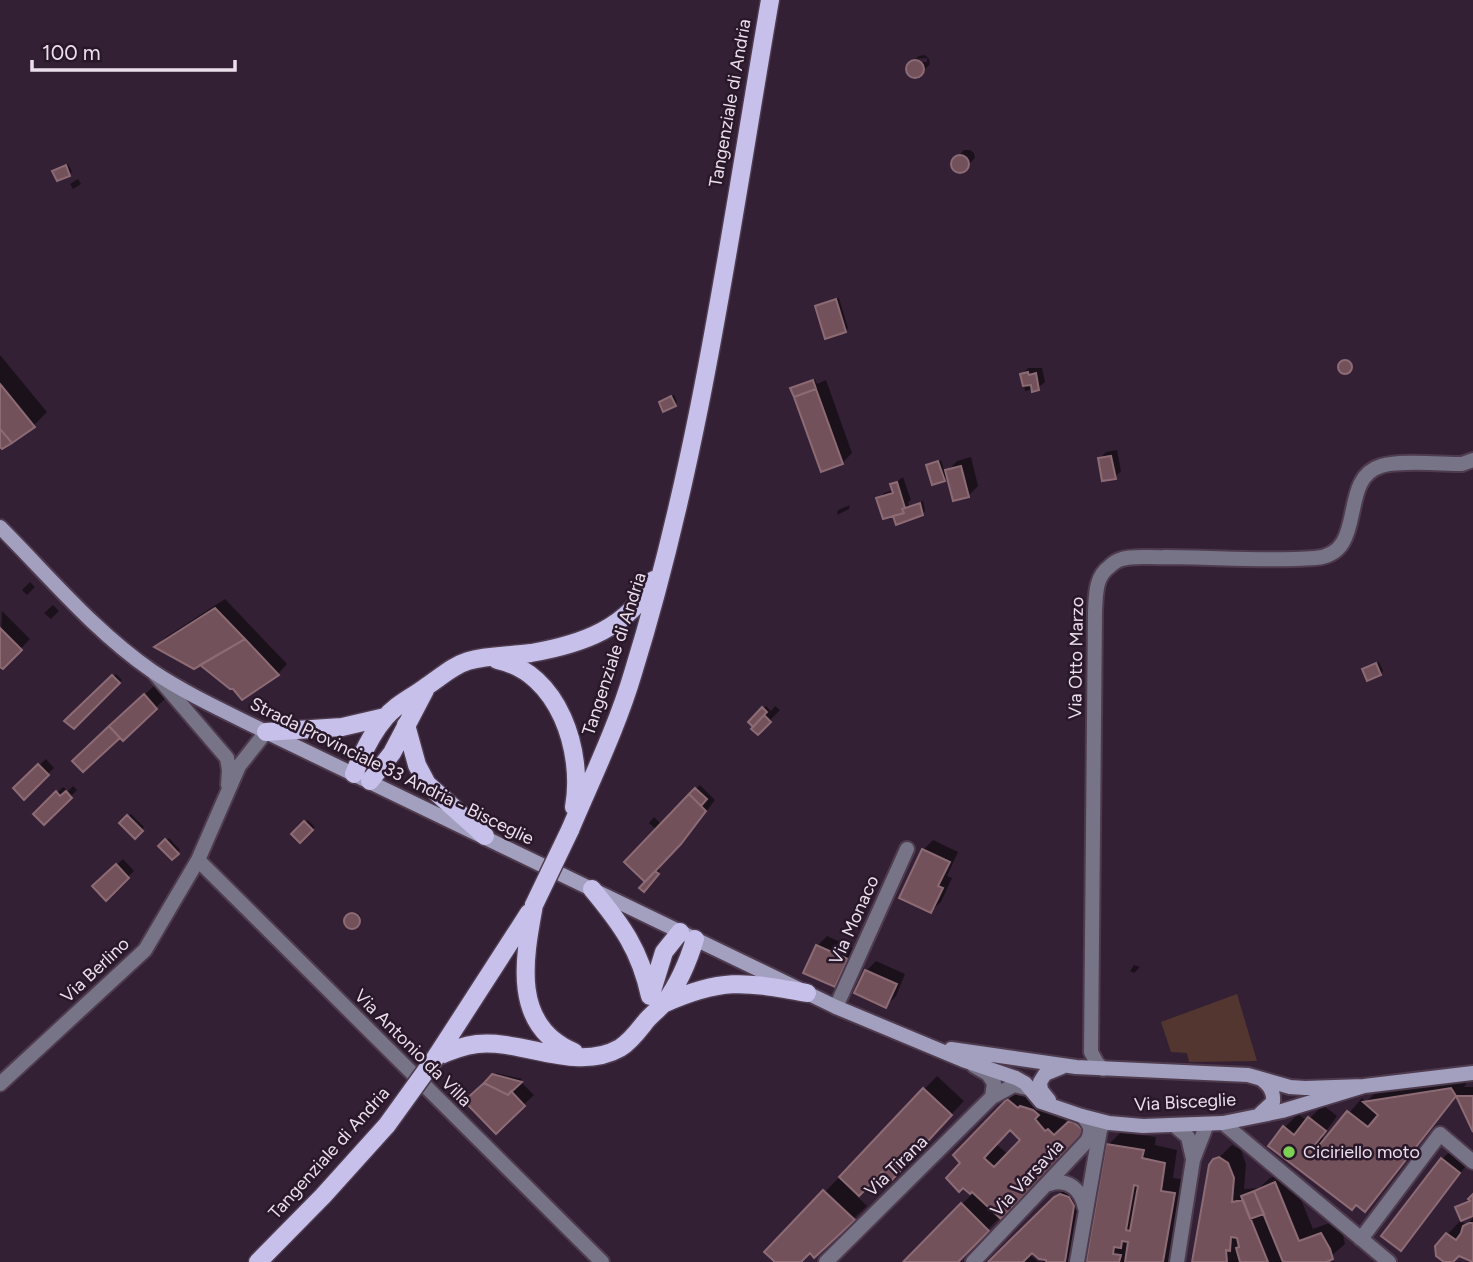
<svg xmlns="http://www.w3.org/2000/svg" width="1473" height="1262" font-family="Figtree,sans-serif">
<rect width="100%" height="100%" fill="#342034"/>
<path fill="#53362f" d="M1237 994 1257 1061 1189 1062 1187 1053 1171 1052 1161 1022Z"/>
<path fill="#0007" fill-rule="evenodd" d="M925 55 929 59 930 64 919 75 913 76 909 73 908 67 912 62H927V58L915 59 919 56Z
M964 150H970L974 153 975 158 963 170 958 171 954 166 953 162Z
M68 164 72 172 69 174 54 171Z
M78 179 81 184 73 189 70 184Z
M839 298 848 328 845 331 817 306Z
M0 355 47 412 34 425 0 449Z
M1340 366a6 6 0 1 1 12 0a6 6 0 1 1-12 0Z
M1028 368H1042L1045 382 1038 388 1025 391 1022 374Z
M815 379 817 384 826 380 852 453 842 463 792 389Z
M674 395 677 402 675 405 661 402Z
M1117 450 1121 471 1115 477 1099 459 1106 452Z
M971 457 978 486 968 496 948 475 944 480 928 466 941 460 945 473 957 461Z
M903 477 911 500 908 502 909 506 923 501 925 511 923 514H895L878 499 884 493 893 490 892 485Z
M850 505 849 509 837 515 838 510Z
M30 582 35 587 27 595 22 590Z
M225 599 287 664 278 674 242 697 234 687 200 663 157 646 166 637Z
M53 605 59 611 51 619 44 613Z
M2 611 30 639 3 667 0 665Z
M1379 662 1383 671 1380 674 1364 669Z
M116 674 122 680 74 727 66 721Z
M154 686 166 698 123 738 120 735 83 769 74 761Z
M766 706 771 711 775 706 780 710 758 733 750 722Z
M46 759 54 768 24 797 15 788Z
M700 785 715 800 691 832 657 868 660 870 644 890 657 830 649 823 654 817 662 825Z
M73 786 77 790 45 823 36 814 63 787 68 791Z
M131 814 144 827 135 837 121 823Z
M308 820 315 827 300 841 293 834Z
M169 838 180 850 172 858 160 846Z
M933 840 958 852 947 876 952 878 941 902 931 911 923 850Z
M123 859 134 871 106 898 95 886Z
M347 919a7 7 0 1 1 14 0a7 7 0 1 1-14 0Z
M827 936 856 949 844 975 835 985 817 946Z
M876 961 905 974 896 996 886 1006 866 971Z
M1134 965 1140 967 1134 973 1130 971Z
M496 1073 522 1079 520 1081 534 1095 496 1131 477 1091Z
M937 1076 964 1101 904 1165 882 1170 857 1196 867 1206 814 1255 810 1251 800 1262H778L767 1252Z
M1465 1076 1468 1081 1464 1087H1473V1095H1470V1098H1473V1128L1457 1095 1378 1197 1365 1210 1285 1127 1298 1114 1307 1121 1323 1105 1337 1116 1322 1137 1326 1140 1362 1098 1366 1102 1378 1090Z
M1021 1087 1048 1105 1059 1119 1062 1117 1068 1123 1082 1109 1099 1119 955 1262H906L974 1192 962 1163 955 1155ZM1010 1129 1023 1140 1009 1155 996 1144Z
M1121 1132 1156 1137 1155 1145 1177 1150 1173 1178 1187 1180 1173 1262H1088L1108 1145Z
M1232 1145 1241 1150 1246 1164 1244 1189 1259 1188 1270 1178 1289 1170 1313 1229 1335 1221 1343 1235 1345 1244 1328 1259 1329 1262H1194L1210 1166Z
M1452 1149 1469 1162 1401 1249 1442 1159Z
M1075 1182 1082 1184 1087 1192 1075 1262H1042L1047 1258 1032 1251 1029 1254 1038 1262H990L1069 1184Z
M1473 1218V1262L1459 1254 1452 1262H1446L1447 1235 1460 1221 1467 1225Z"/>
<path fill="#72515b" stroke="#8c6b74" stroke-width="2" fill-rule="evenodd" d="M906 69a9 9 0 1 1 18 0a9 9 0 1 1-18 0Z
M951 164a9 9 0 1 1 18 0a9 9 0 1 1-18 0Z
M66 165 70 176 57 181 52 171Z
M836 299 846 332 825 339 815 306Z
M1338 367a7 7 0 1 1 14 0a7 7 0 1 1-14 0Z
M1028 372 1029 375 1036 373 1039 390 1032 392 1031 385 1023 386 1020 374Z
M813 380 816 389 794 397 790 388Z
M0 384 35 427 12 443 0 429Z
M816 389 843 464 821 472 794 397Z
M671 396 676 406 663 412 659 402Z
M0 429 12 443 2 449 0 447Z
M1111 456 1116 479 1102 481 1098 458Z
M938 461 945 481 932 485 926 465Z
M961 466 969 497 953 501 945 470Z
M897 482 905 508 902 509 904 513 883 519 876 498 893 493 890 484Z
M920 503 923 515 896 525 893 516 904 513 902 509Z
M215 608 245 639 194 669 154 647Z
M0 628 22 650 3 669 0 667Z
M245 639 279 675 242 700 233 689H230L200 665Z
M1376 663 1381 675 1367 681 1362 669Z
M112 675 120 683 74 729 64 721Z
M144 694 157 709 123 741 109 726Z
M762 707 767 712 753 727 748 722Z
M764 715 771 722 758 735 751 729Z
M109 726 120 738 83 772 72 761Z
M38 764 49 775 24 800 13 788Z
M695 788 707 799 701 806 689 794Z
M56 791 60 796 66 791 72 798 44 825 33 814Z
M689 794 706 811 681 844 645 882 624 862Z
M127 815 143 831 135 839 119 823Z
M304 821 313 830 300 843 291 834Z
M165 839 179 854 172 860 158 846Z
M922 849 950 862 938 886 943 888 931 913 899 898Z
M116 864 129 878 106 901 92 886Z
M655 871 659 874 644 892 639 888Z
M344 921a8 8 0 1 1 16 0a8 8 0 1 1-16 0Z
M816 945 848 959 835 987 803 973Z
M865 970 897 984 886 1008 854 993Z
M492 1074 522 1082 508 1095 484 1083Z
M484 1083 508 1095 511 1091 525 1106 496 1134 464 1101Z
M923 1088 952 1115 891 1181 882 1172 859 1196 839 1177Z
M1451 1088 1456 1096 1365 1212 1356 1205 1352 1210 1268 1146 1283 1126 1294 1135 1308 1117 1326 1131 1310 1151 1313 1153 1347 1111 1368 1127 1378 1115 1363 1102Z
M1456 1096H1473V1132Z
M1007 1099 1018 1108 1020 1106 1033 1110 1039 1115 1035 1119 1045 1131 1048 1129 1054 1135 1068 1122H1073L1087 1133 1001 1219 972 1192 970 1194 963 1188 959 1192 946 1178 960 1163 953 1155ZM1010 1130 1020 1140 994 1167 984 1158Z
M1106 1144 1144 1150 1142 1158 1165 1163 1161 1191 1175 1193 1163 1262H1125L1128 1242 1122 1241 1121 1248 1114 1247 1113 1254 1121 1255 1119 1262H1086ZM1134 1185 1138 1186 1130 1231 1126 1230Z
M1219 1157 1228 1163 1234 1178 1232 1202 1243 1200 1268 1262H1240L1236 1248 1239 1247 1237 1238 1231 1237 1230 1251 1226 1250 1227 1262H1192L1209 1165 1213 1159Z
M1441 1158 1460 1173 1401 1251 1381 1236Z
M1275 1182 1299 1241 1321 1233 1330 1249 1333 1259 1327 1262H1283L1254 1191Z
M823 1190 855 1220 814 1258 810 1253 801 1262H775L764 1252Z
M1254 1191 1264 1214 1250 1219 1241 1196Z
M1060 1194 1069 1197 1074 1206 1065 1262H1046V1260L1039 1259 1032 1253 1023 1262H988L1054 1197Z
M1473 1194V1216L1461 1221 1455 1207 1470 1201 1468 1199Z
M961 1203 989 1231 958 1262H903Z
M1469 1223H1473V1262L1459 1256 1453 1262H1444L1436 1256 1435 1246 1446 1233 1456 1240 1461 1233 1463 1226Z"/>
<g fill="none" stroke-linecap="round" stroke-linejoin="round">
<defs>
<path id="minor" d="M155 674 227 758 229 770 228 785
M198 860 602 1262
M836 1007 907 849
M974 1066 988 1074 994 1083 992 1097
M1103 1069 1097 1063 1091 1052 1095 611C1096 596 1095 577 1109 567 1112 564 1118 560 1122 559 1134 555 1153 558 1165 557 1215 557 1265 562 1315 558 1369 554 1337 479 1381 466 1401 460 1440 464 1462 464L1473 460
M0 1084 145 950 198 860 239 766 266 732
M1223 1123 1389 1262
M1049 1184C1068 1178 1081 1189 1085 1208
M1361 1239 1440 1134 1473 1162
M826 1262 992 1097 1014 1085 1031 1089
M973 1262 1087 1141C1093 1130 1090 1124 1082 1116
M1077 1262 1100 1130 1102 1126"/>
<path id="tertiary" d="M1175 1126 1188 1137 1193 1159
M1177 1262 1193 1160 1207 1124"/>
<path id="secondary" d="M0 527C49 576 94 631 152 671 188 695 228 713 266 732L836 1007 963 1060 1016 1078 1025 1083 1041 1102 1082 1116 1109 1123 1143 1126 1223 1123 1282 1111 1364 1086
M951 1049 1076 1067 1248 1075 1290 1087 1305 1088 1364 1086 1473 1073
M1049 1100 1041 1090 1040 1082 1045 1074 1062 1067
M1260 1114 1273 1102C1274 1091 1269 1085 1261 1079"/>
<path id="primary" d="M497 660C559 672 584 752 574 807
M406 725 417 765 427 784 485 836
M266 732 342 727 385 717
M354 774C362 754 371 734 385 718 396 704 413 697 427 686 441 677 452 666 468 661 488 655 510 656 531 653 583 644 628 628 654 580
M370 781 392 753 425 690
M570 830C592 778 617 727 633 673 701 454 731 225 770 0
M592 889C622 925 640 950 650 996
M534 905C524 959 511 1026 574 1052
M651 994 664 952 680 932
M663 1004C723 977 745 982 807 993
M436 1057C449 1051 462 1046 477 1044 523 1039 576 1073 620 1048 631 1041 638 1031 646 1021 652 1014 659 1009 665 1002 679 983 688 962 695 939
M436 1057 529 913
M258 1262 323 1196 387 1125"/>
</defs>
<use href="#minor" stroke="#4e3b4e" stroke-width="18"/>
<use href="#tertiary" stroke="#4e3b4e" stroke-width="18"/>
<use href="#secondary" stroke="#4e3b4e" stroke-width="18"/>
<use href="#primary" stroke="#4e3b4e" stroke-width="21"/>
<use href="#minor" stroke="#777488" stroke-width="14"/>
<use href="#tertiary" stroke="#777488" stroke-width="14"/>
<use href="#secondary" stroke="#a39fbf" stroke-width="14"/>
<use href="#primary" stroke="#c6c0ea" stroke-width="18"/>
<defs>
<path id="primary-bridge" d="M534 905 570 830
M387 1125 436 1057"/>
</defs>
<use href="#primary-bridge" stroke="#4e3b4e" stroke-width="21" stroke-linecap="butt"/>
<use href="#primary-bridge" stroke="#c6c0ea" stroke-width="18"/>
</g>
<circle fill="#7cd155" stroke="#29172a" stroke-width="2.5" cx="1289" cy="1152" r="7"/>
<g text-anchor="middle" stroke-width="5" stroke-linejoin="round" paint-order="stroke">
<g font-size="18" fill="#ecdfec" stroke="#29172a">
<text transform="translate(730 103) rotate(-80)" y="6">Tangenziale di Andria</text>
<text transform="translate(614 654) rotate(-72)" y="6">Tangenziale di Andria</text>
<text transform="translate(1076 658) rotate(-89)" y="6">Via Otto Marzo</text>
<text transform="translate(392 771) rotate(26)" y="6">Strada Provinciale 33 Andria - Bisceglie</text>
<text transform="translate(854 920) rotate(-66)" y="6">Via Monaco</text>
<text transform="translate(95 970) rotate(-43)" y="6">Via Berlino</text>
<text transform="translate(413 1048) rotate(45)" y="6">Via Antonio da Villa</text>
<text transform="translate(1185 1102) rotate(-3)" y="6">Via Bisceglie</text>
<text transform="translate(329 1153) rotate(-48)" y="6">Tangenziale di Andria</text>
<text transform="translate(896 1166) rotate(-44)" y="6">Via Tirana</text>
<text transform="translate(1027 1178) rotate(-47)" y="6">Via Varsavia</text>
</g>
<g font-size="18" fill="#ecdfec" stroke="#29172a" text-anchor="start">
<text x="1303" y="1158">Ciciriello moto</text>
</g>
</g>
<path d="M32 60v10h203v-10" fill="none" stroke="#ecdfec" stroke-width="3.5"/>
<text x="42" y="60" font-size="21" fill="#ecdfec" stroke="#29172a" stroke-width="5" paint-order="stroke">100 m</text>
</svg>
